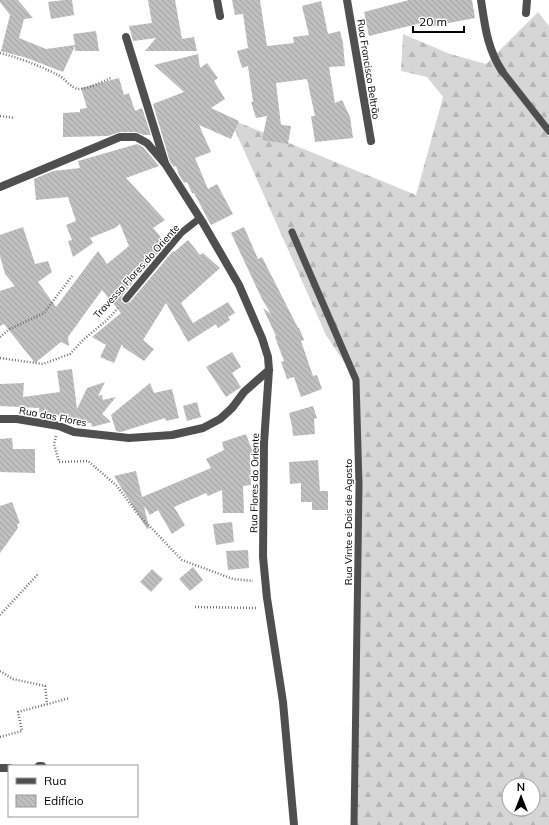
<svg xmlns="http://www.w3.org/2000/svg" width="549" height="825" font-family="Mulish,sans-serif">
<defs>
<pattern id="forest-firs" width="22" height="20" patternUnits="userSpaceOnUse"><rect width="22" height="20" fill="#d6d6d6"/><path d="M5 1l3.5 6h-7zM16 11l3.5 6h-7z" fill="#b6b6b6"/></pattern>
<pattern id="building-back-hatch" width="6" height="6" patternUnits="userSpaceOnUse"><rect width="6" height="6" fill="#bfbfbf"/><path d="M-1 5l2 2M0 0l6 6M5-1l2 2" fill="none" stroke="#a2a2a2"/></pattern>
</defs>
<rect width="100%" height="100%" fill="#fff"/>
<path fill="url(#forest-firs)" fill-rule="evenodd" d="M538 12 549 26V825H356V380L326 335 230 119 416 195 443 97 427 77 401 71 403 34 450 54 486 64ZM509 785H533V809H509Z"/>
<path fill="url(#building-back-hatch)" d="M0 0H18L33 18 24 19 19 38 46 49 75 45 73 34 96 31 99 51H75V46L63 72 27 58 1 51 10 15 0 2Z
M64 0H72L74 15 51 19 48 2Z
M148 0H175L182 39 194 37 197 51H145L156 38 133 41 129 26 152 23Z
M232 0H260L267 46 294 43 293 37 309 35 302 6 321 1 328 34 340 31 343 43 345 66 329 67 335 103 342 100 350 117 353 138 315 142 311 116H315L307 79 276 83 281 125 291 126 288 144 262 140 267 116 256 118 251 102H253L248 66 242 68 237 51 248 48 243 14 235 15Z
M409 0H472L475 18 433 26V20L369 36 364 12Z
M198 54 200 68 207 63 218 78 214 81 225 99 211 108 239 121 231 139 199 125 211 152 195 158 208 189 217 184 233 214 211 225 194 193H192L187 182 184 183 179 175 176 166 174 167 170 162 153 104 184 92 154 65Z
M119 78 124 95 129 93 135 111 142 108 151 135H144L136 132H120L108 136 63 137V113L80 112V109L87 108 81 88Z
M137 144 143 147 159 166 126 178 165 220 153 228 166 243 122 296 121 301 125 304 130 302 173 251 174 252 188 240 200 255 203 253 220 268 181 303 193 323 228 302 235 313 228 317 230 320 218 328 216 324 188 342 166 303 143 340 154 349 144 361 123 347 122 344 114 363 100 357 106 345 92 337 121 313 102 290 68 337 69 346 61 342 35 363 4 324 0 326V291L15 286 5 274 0 256V235L23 227 35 264 48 261 52 272 38 282 56 307 98 251 107 264 129 246 120 224 115 228 90 238 93 243 73 257 68 241 72 240 66 225 76 221 68 197 36 200 34 179 53 171 80 168 78 161Z
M244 227 258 259 262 257 298 328H299L304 340 301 341 313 376 317 375 322 389 301 397 294 377 287 379 281 362 284 361 275 337 276 336 263 308 271 314 262 299 231 233Z
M232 352 241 367 232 373 241 387 226 397 206 367Z
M72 369 77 409 87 388 105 382 98 396 102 395 103 400 116 397 102 414 111 422 92 427 91 423 69 424 64 422 63 415 40 417 39 408 0 406V384L24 383 23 397 60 392 57 371Z
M150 383 154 393 172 389 179 418 166 421 165 418 121 432 116 431 111 415Z
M197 402 201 417 187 421 183 406Z
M313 406 317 418 314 419 315 434 293 436 292 426 289 413Z
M246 434 253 453 250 454 251 485 243 486 244 513H223L222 490 208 496 206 493 174 507 185 525 172 534 158 510 150 515 144 506 149 528 147 529 114 476 136 471 142 497 211 468 206 459 224 450 222 442Z
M12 438 13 449H35V473L0 472V439Z
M318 460 320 491H328V510H312V502H301V483L290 484 289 462Z
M12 502 20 523 17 524 18 528 0 553V506Z
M232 522 234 542 216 545 213 524Z
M248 550 249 568 228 570 226 551Z
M193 567 203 580 190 591 179 579Z
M152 569 163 579 151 592 140 582Z"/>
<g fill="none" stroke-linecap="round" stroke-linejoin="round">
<path stroke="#717171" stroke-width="2.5" stroke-dasharray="1 2" stroke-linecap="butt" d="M0 53C20 58 40 66 58 75 64 78 71 88 78 89 89 89 101 82 111 78
M0 116 15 118
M0 337 10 329 44 313 72 276
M0 358 43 364 70 354 84 339 106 321 118 308
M56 436 54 444 59 462 88 461 117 486 137 513 182 560 233 579 253 581
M195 607 256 608
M0 615 38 574
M0 671 13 679 45 686 47 704
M0 737 22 731 18 712 70 698"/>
<path stroke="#4f4f4f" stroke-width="7" d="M502 71 549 131
M292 232 356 380 359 485 354 825
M126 299 181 233 200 218"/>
<path stroke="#4f4f4f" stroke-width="8" d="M217 0 220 16
M347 0 371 141
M481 0C485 26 487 48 502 71
M526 13 527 0
M126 37 165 163
M0 187 120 137H136L147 143 166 165 203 223 239 285 262 338 268 357 269 370 264 443 263 557 267 598 283 702 294 825
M0 419H17L59 426 74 432 129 438 172 435 203 428 220 419 232 408 244 392 269 370
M39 766H42
M0 768H9"/>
</g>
<g text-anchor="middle" stroke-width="3" stroke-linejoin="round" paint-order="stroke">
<g font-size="10" fill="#000" stroke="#fff">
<text transform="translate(369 69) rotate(81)" y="4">Rua Francisco Beltrão</text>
<text transform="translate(136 271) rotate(-48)" y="4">Travessa Flores do Oriente</text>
<text transform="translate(53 416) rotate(11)" y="4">Rua das Flores</text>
<text transform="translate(254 483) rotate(-89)" y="4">Rua Flores do Oriente</text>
<text transform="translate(348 522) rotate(-90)" y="4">Rua Vinte e Dois de Agosto</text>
</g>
</g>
<rect x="8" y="765" width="130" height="52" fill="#ffffff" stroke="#999999"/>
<rect x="16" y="778" width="20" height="6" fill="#4f4f4f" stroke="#999999"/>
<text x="44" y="785" font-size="12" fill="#000000">Rua</text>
<rect x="16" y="795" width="20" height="12" fill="url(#building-back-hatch)" stroke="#999999"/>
<text x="44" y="805" font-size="12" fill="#000000">Edifício</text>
<g transform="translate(521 797)"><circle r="19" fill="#ffffff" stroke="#999999"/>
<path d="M0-3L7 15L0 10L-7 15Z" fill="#000000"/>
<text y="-6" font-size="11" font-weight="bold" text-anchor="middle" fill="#000000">N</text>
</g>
<path d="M413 26v6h51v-6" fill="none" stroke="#000000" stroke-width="2"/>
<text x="419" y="26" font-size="12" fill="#000000" stroke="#ffffff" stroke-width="3" paint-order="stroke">20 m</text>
</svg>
